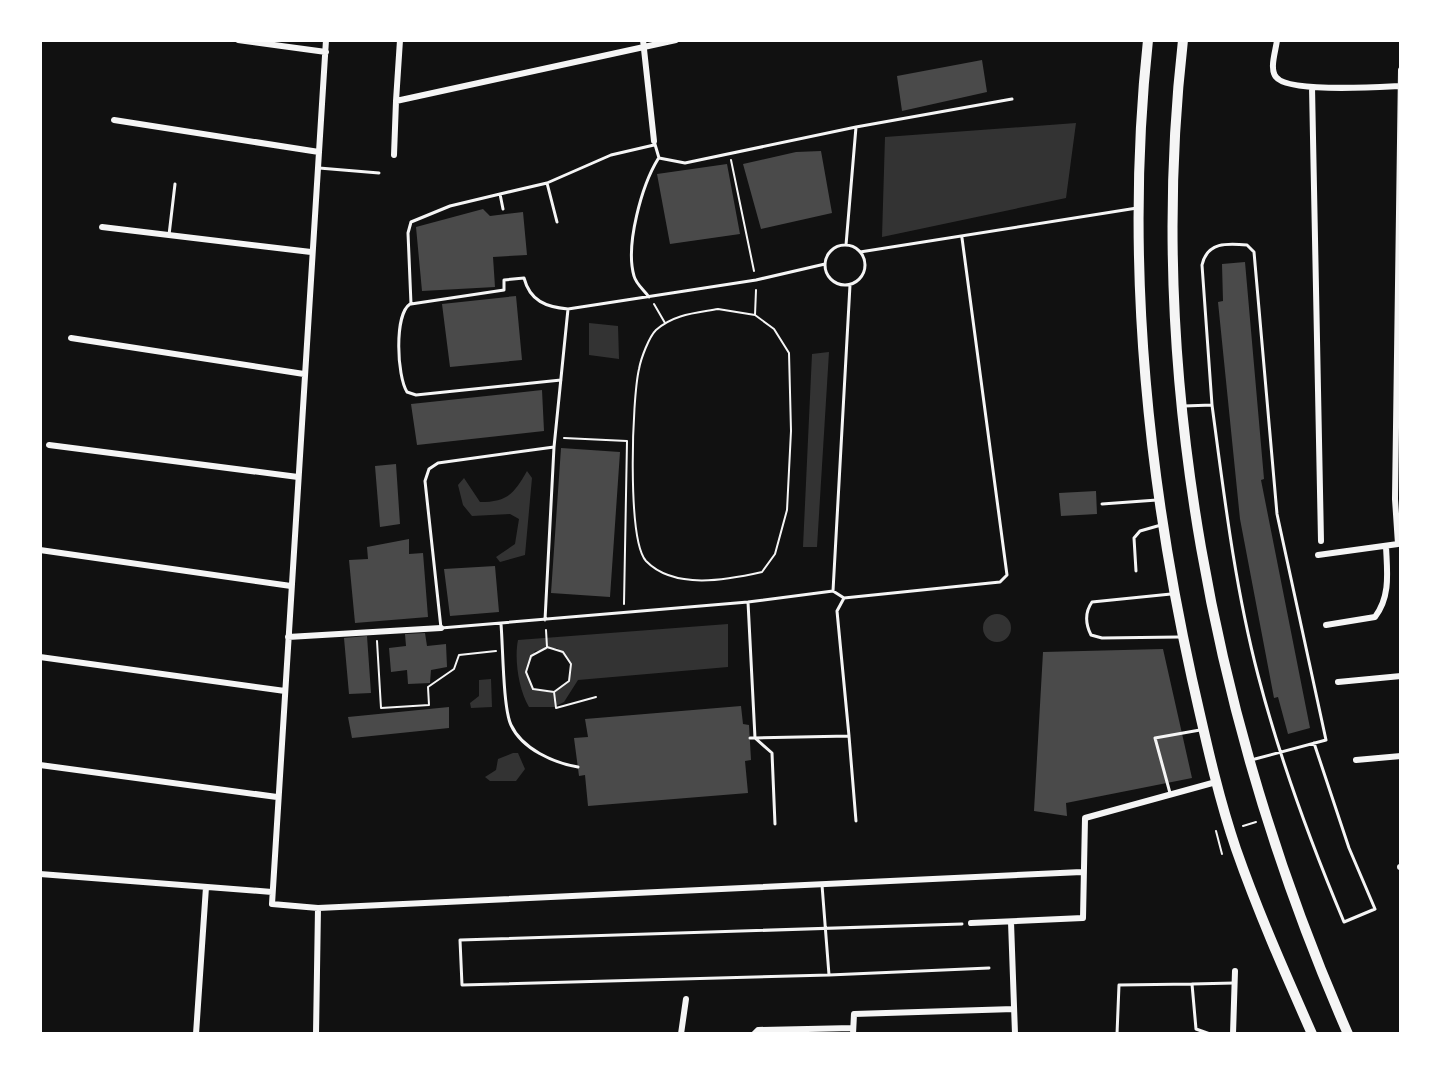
<svg xmlns="http://www.w3.org/2000/svg" width="1441" height="1074" font-family="'Varela Round',sans-serif">
<rect width="100%" height="100%" fill="#111"/>
<path fill="#333" d="M1076 123 1066 198 882 237 885 137Z
M589 323 618 326 619 359 589 355Z
M829 352 817 547H803L812 354Z
M527 471 532 478 525 555 500 562 496 557 515 544 519 519 510 514 472 516 463 505 458 485 464 478 480 502C507 502 514 494 527 471Z
M983 628a14 14 0 1 1 28 0a14 14 0 1 1-28 0Z
M728 624V667L578 680 564 702 556 706 554 693 569 681 571 664 557 648 535 651 526 672 533 689 553 693 555 707H529C519 690 514 660 518 640Z
M491 679 492 707 471 708 470 703 479 696V680Z
M513 753H518L525 769 516 781H490L485 777 496 770 498 759Z"/>
<path fill="#4a4a4a" d="M982 60 987 92 902 111 897 76Z
M821 151 832 213 761 229 743 164 796 152Z
M727 164 740 234 670 244 657 174Z
M483 209 490 216 523 212 527 255 493 257 495 287 422 291 416 227Z
M1245 262 1264 479 1261 480 1310 728 1288 734 1278 697 1274 698 1240 519 1218 302 1223 301 1222 264Z
M516 296 522 360 450 367 442 304Z
M542 390 544 431 417 445 411 404Z
M561 448 620 452 610 597 551 593Z
M396 464 400 524 380 527 375 466Z
M1096 491 1097 514 1061 516 1059 493Z
M409 539V554L423 553 428 617 355 623 349 560 368 559 367 547Z
M495 566 499 612 450 616 444 569Z
M425 633 427 646 446 644 447 667 431 670 430 683 408 684 407 670 391 672 389 648 406 646 405 634Z
M367 636 371 693 349 694 344 638Z
M1163 649 1192 778 1066 803 1067 816 1034 811 1043 652Z
M741 706 743 724 749 725 751 760 745 761 748 793 588 806 585 775 579 776 574 738 588 737 585 719Z
M449 707V728L352 738 348 717Z"/>
<g fill="none" stroke-linecap="round" stroke-linejoin="round">
<path stroke="#f5f5f5" stroke-width="2" d="M731 160 754 271
M654 304 665 323
M718 309 755 315 774 329 789 353 791 431 787 510 775 554 762 572C727 580 674 590 646 561 627 540 632 399 639 369 641 358 649 337 656 330 674 314 696 313 718 309Z
M755 315 756 290
M564 438 627 441 624 604
M546 630 547 647 563 652 571 664 569 681 554 692 556 708 596 697
M377 641 381 708 429 705 428 687 454 669 459 655 496 651
M546 648 531 656 526 672 533 689 554 692
M1243 826 1256 822
M1216 831 1222 854"/>
<path stroke="#f5f5f5" stroke-width="3" d="M856 127 1012 99
M654 141 659 158 685 163 856 127 846 245
M319 168 379 173
M500 194 450 206 411 222 408 233 411 304 504 290V280L524 278C530 301 546 307 568 309L756 280 825 264
M503 209 500 194 547 183
M557 222 547 183 611 155 654 145
M169 235 175 184
M825 265a20 20 0 1 1 40 0a20 20 0 1 1-40 0Z
M860 252 1137 208
M649 297C644 290 636 284 634 276 625 245 642 185 658 159
M410 304C394 315 397 376 407 392L416 395 561 380
M1212 405C1224 495 1235 587 1258 675 1280 760 1310 841 1344 922L1375 909 1349 848 1314 743
M1184 406 1212 405 1202 265C1207 242 1227 243 1247 245L1254 252 1277 514 1326 740 1255 759
M554 447 438 463 429 469 425 481 441 628 748 602 833 591 844 598 837 611 849 736 755 738
M1102 504 1157 500
M1136 571 1134 538 1140 531 1161 525
M833 591 850 285
M1171 594 1092 602C1085 612 1085 623 1091 635L1102 638 1179 637
M844 598 1000 582 1007 575 962 238
M748 602 755 738H750
M545 620 554 447 568 309
M501 624C503 647 503 708 511 725 522 749 554 763 578 767
M849 736 856 821
M755 738 772 753 775 824
M1170 793 1155 738 1200 730
M822 885 829 975 462 985 460 940 962 924
M829 975 989 968
M1117 1034 1119 985 1192 984
M1210 1034 1196 1029 1192 984 1234 983"/>
<path stroke="#f5f5f5" stroke-width="6" d="M238 40 326 52
M326 40 272 904 318 908 1082 872
M400 40 396 101 676 40
M643 40 654 141
M1277 40C1276 50 1269 69 1276 77 1288 93 1379 87 1401 86
M1312 87 1321 541
M114 120 319 152
M394 155 396 101
M102 227 311 252
M71 338 304 374
M49 445 298 477
M40 550 291 586
M1318 555 1398 544 1395 499 1401 70
M1326 625 1375 617C1391 596 1387 571 1386 546
M288 637 441 628
M40 657 285 691
M1338 682 1401 676
M1356 760 1401 756
M40 765 277 797
M1400 867H1401
M40 874 272 892
M1011 922 1015 1034
M971 923 1083 918 1085 818 1216 782
M196 1034 206 887
M316 1034 318 908
M681 1034 686 999
M754 1034 758 1030 853 1028
M853 1034 854 1014 1014 1009
M1233 1034 1235 971"/>
<path stroke="#f5f5f5" stroke-width="10" d="M1148 40C1125 252 1146 470 1192 679 1205 736 1217 793 1236 849 1258 912 1285 973 1312 1034
M1183 40C1145 374 1214 728 1348 1034"/>
</g>
<rect width="1441" height="1074" fill="none" stroke="#ffffff" stroke-width="84"/>
</svg>
